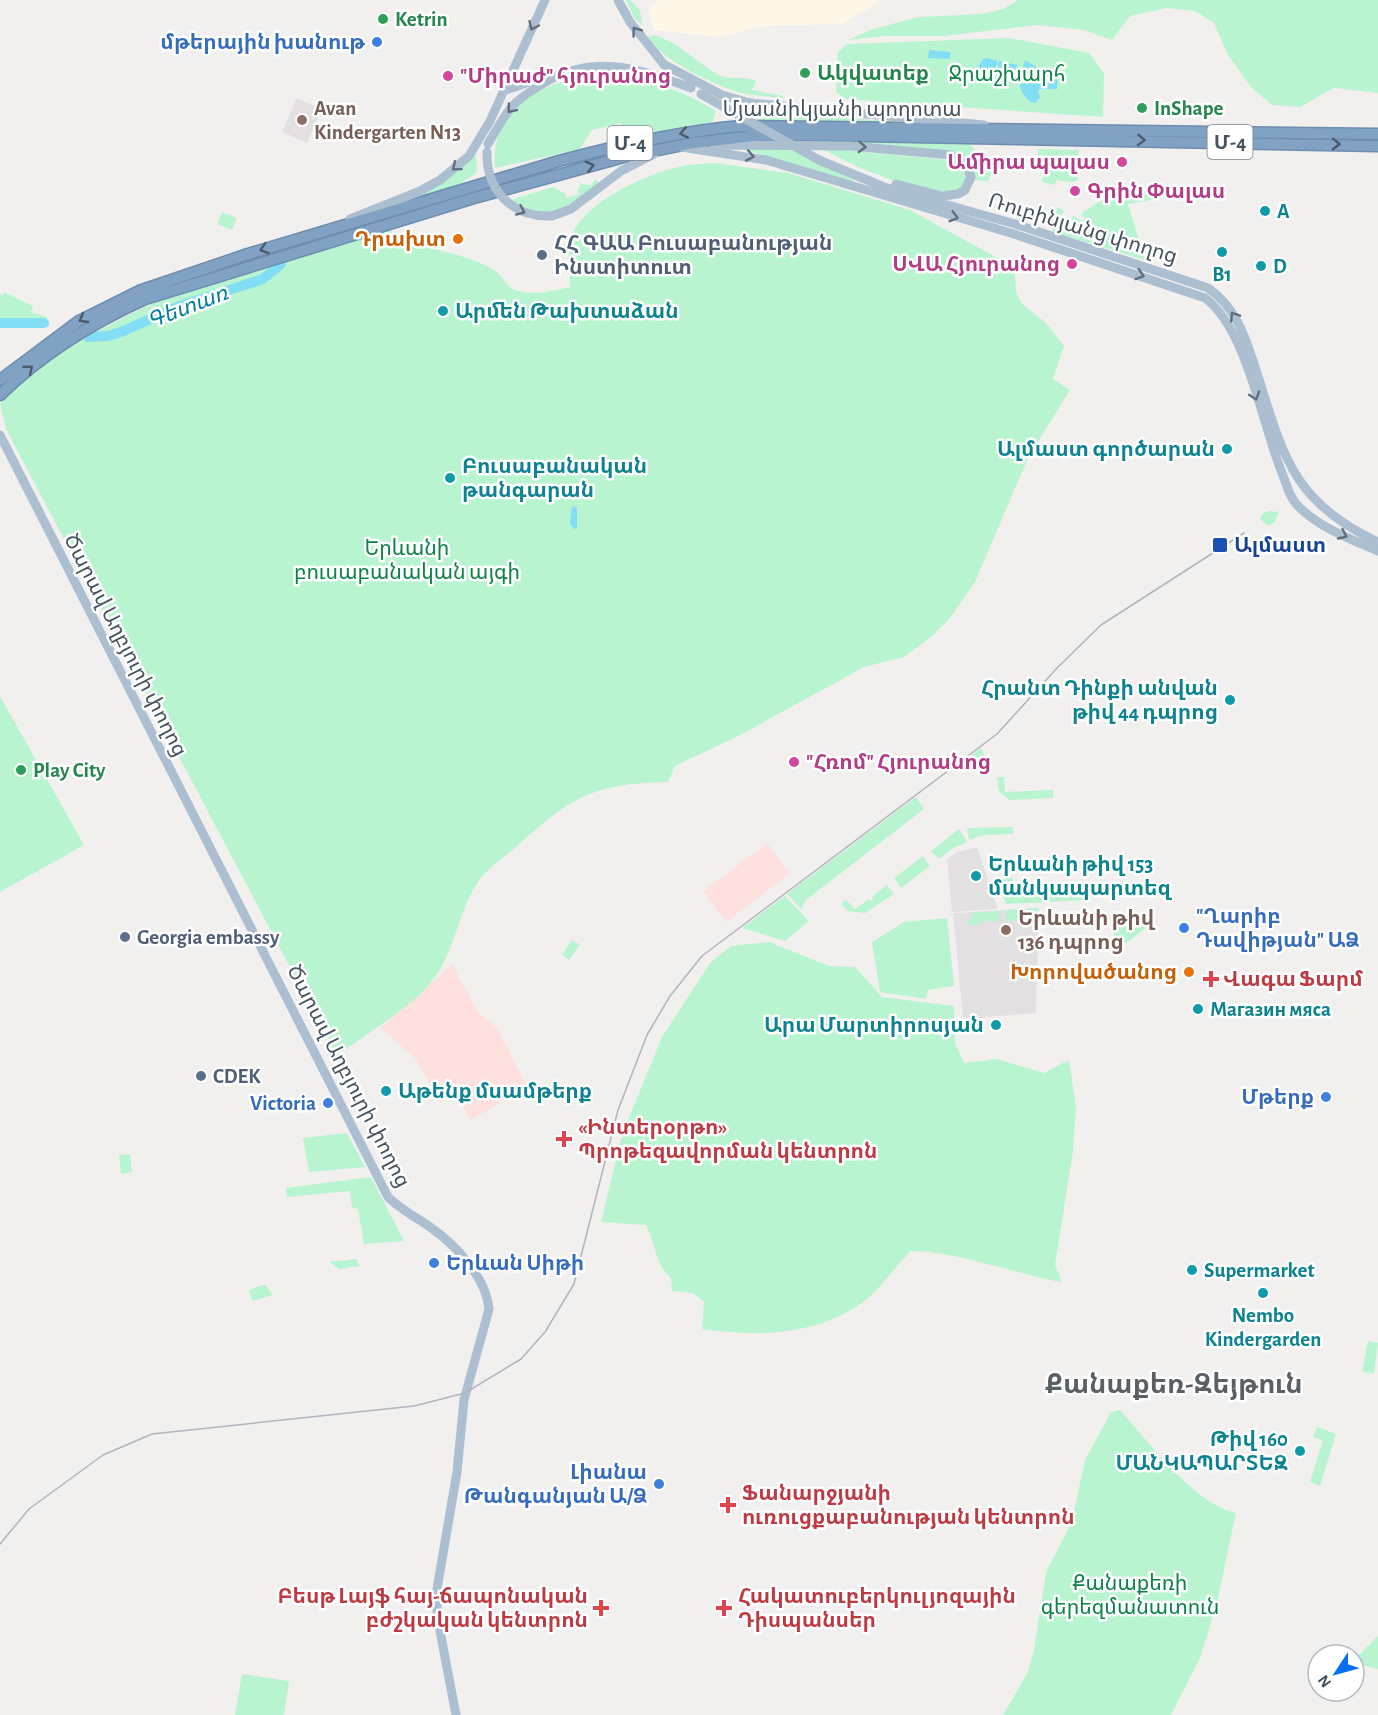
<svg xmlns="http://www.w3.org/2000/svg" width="1378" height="1715" font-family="'Alegreya Sans','Noto Sans Armenian',sans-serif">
<rect width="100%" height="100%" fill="#f2efef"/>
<path fill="#fef7e7" d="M658 0H877L871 7 841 24 763 26 719 37 654 30 648 10Z"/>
<path fill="#e3e0e1" d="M297 98 322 109 307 143 282 132Z
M977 847 998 909 952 912 947 859 958 852Z
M1039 908 1036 1013 963 1019 953 913Z"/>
<path fill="#fee0de" d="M767 843 790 873 726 922 703 892Z
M452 964 478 1012 497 1028 527 1086 471 1120 457 1096 440 1103 416 1059 381 1028Z"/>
<path fill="#b9f4d0" d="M626 0H630L640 10 642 25 634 18Z
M1018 0H1378V93L1334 88 1300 107 1272 105 1251 87 1228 55 1214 23 1195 11 1167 8 1130 16 1112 40 1084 30 1037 25 944 36H886L848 40 870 30 918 17 982 14 1003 9Z
M653 35C678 41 697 63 719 75 731 81 744 75 756 81L752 90 783 96V98C766 96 748 96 732 90 709 82 660 59 648 37Z
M1009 38 1089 53 1104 73 1103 117 845 99 836 92 838 52 847 44Z
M599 75C642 77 679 88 716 111L712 123 614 140 612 136 624 129 620 123 592 130 580 149 495 168C489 105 546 80 599 75Z
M724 100 744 108 907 123 763 121 757 119H762V113H747Z
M806 140 970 144 992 172 988 181 974 180 972 164 955 152 806 143Z
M789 148 853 180 852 182 743 149Z
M821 148 950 160 962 165 966 180 960 189C931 201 847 164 821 148Z
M1038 149 1079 150 1078 180 1072 182 1056 180 1055 185 1042 182 1043 174 1037 168Z
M476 153 477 172C444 199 395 207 355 219 398 201 445 188 476 153Z
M715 163 788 173 910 210 1014 267 1016 291 1021 303 1047 324 1064 346 1053 379 1070 390 1028 458 975 582 950 618 931 637 904 657 864 667 742 734 675 766 668 782C592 784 573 796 517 846 506 856 489 867 480 879 457 911 455 956 428 986 408 1009 363 1036 337 1056L6 429 0 404C41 358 107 324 163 299L391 229 393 244C420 244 473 256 495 271 503 276 507 287 515 290 533 296 552 291 570 287 570 272 567 256 570 241 579 204 644 175 678 167 689 164 703 164 715 163Z
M596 179 600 185C564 209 552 225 510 200L553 187 566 194V198L580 194 577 191 581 184 591 185Z
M1153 191 1155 199 1128 204 1145 260 1052 232 1057 207 1064 211 1061 216 1070 220 1073 216 1083 221 1086 218 1081 215 1083 212 1104 199Z
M222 212 237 218 232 230 217 224Z
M4 292 33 306 31 312 47 317 45 326H0V294L3 296Z
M1268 511 1279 512 1274 523 1268 526 1260 519 1262 514Z
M0 696 84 845 0 892Z
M981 748 984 754 977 762 967 765 964 761Z
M997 777H1004L1005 792 1053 790V798L1009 800 999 791Z
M916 797 924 809 806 900 801 909 787 894Z
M1013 827V834L984 835 969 840 967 828Z
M959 829 967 842 953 848 939 859 931 851Z
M923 856 930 866 901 888 894 878Z
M1041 860V866L993 868 990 861Z
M997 878H1012L1014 894 1079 891 1084 900 1006 904Z
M887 885 894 894 865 913 848 911 841 904 846 900 855 909 869 899 871 901 874 895Z
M785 896 809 921 785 941 742 928Z
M1038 908 1039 928H1033L1032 920 1006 921 1005 910Z
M999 911 1000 921H982L980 925H969L968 920 972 919V913Z
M947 918 954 986 928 990 926 999 880 992 872 942 904 922Z
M1114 925 1145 926 1147 927 1117 950 1114 946Z
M572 940 580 945 569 960 562 955Z
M769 942 829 966 855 967 882 997 954 1006 955 1043 964 1063 997 1059 1044 1073 1069 1060 1076 1107 1073 1151 1055 1265 1062 1282C1014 1274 957 1251 911 1251 895 1266 881 1289 863 1302 816 1336 758 1337 702 1329L704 1301 692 1293 672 1291 671 1278C654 1262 656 1246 646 1225L601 1222 622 1135 662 1037 710 963 731 946Z
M347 1133 365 1167 309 1172 303 1138Z
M130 1154 132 1172 121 1174 119 1155Z
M371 1177 404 1241 364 1244 358 1209 352 1207 350 1191 287 1197 286 1188Z
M357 1259 359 1266 339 1269 329 1262Z
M265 1284 273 1295 252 1301 249 1290Z
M1368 1341 1378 1343 1374 1374 1362 1371Z
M1120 1410C1149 1442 1193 1503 1236 1513L1216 1607 1200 1658 1171 1715H1003L1027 1674 1034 1650 1046 1572 1072 1522 1085 1460 1111 1412Z
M1317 1427 1336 1434 1320 1486 1310 1482 1323 1440 1313 1437Z
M1378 1636V1669L1354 1663V1660Z
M242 1674 289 1681 284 1715H235Z"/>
<path fill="#82def5" d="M929 50 950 52V59L928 58Z
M987 58 998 61 995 69 983 70 978 67 983 59Z
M1025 60 1038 68H1044V71L1058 73 1057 89H1038L1040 97 1036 103C1028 103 1020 92 1020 84L1026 83 1021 75Z
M999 61 1018 65 1009 77 1003 76 997 69Z
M572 506 577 508V528L574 529 570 524Z"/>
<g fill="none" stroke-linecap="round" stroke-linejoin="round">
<path stroke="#82def5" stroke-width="10" d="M0 323H44
M88 337 108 336 121 332 177 307 263 279 281 264"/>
<defs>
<path id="highway" d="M0 380 79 321 139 291 248 254 559 161C619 145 680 131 742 126L1378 134
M0 395C42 354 92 323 145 299L474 198 624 157 693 143 754 136 812 135 1378 146"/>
</defs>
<use href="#highway" stroke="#6d8daf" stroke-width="13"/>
<path stroke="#acbfd1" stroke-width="9" d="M618 0 630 22 666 67
M663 64 722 95 750 103 984 125
M503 91 529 82H544
M488 144C495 132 502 119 510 109 518 99 529 92 539 86 591 52 638 68 691 88
M714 145 850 146 951 155 965 163 971 177 965 190 958 194 942 196 896 184
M681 147 766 160 1014 234 1205 298C1247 329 1262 424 1282 473 1287 485 1289 497 1298 506 1320 528 1350 539 1378 551
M819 160 884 187 1015 224 1208 288C1234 306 1244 333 1253 361 1282 448 1287 500 1378 542
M552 216 571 209 621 171 654 154
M350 219 420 191 440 180 469 156 490 121 545 0
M0 435 388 1197C401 1210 416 1217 430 1227 456 1245 486 1277 489 1309L464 1400 457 1472 437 1589V1615L456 1715"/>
<use href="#highway" stroke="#82a2c3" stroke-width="10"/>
<path stroke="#b1b4bb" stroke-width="1.5" d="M0 1544 29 1509 103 1455 152 1434 414 1406 465 1393 521 1359 545 1332 574 1284 618 1110 647 1035 670 996 702 956 997 734 1057 668 1101 625 1244 533"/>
<path stroke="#acbfd1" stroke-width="9" d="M701 94 819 160
M487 152C486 191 513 218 552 216"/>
</g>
<defs><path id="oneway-chevron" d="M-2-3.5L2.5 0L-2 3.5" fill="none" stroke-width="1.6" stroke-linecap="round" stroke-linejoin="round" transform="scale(1.5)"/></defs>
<g stroke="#5f6e7c">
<use href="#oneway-chevron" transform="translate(533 26) rotate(115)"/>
<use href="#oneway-chevron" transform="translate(636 31) rotate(-126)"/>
<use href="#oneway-chevron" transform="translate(511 109) rotate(130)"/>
<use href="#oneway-chevron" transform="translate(862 147) rotate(4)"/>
<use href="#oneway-chevron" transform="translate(750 156) rotate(11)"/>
<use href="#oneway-chevron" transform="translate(456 167) rotate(140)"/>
<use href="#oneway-chevron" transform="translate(521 211) rotate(24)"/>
<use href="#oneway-chevron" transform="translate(954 217) rotate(16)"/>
<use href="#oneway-chevron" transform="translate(1140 275) rotate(18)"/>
<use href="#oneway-chevron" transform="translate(1234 316) rotate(-123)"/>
<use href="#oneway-chevron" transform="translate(1255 396) rotate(72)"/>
<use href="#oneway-chevron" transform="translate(1343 535) rotate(25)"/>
</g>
<g stroke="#4b5b69">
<use href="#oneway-chevron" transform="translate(684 133) rotate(169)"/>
<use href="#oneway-chevron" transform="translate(1141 140) rotate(2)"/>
<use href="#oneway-chevron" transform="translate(1336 144) rotate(1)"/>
<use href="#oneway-chevron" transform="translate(590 166) rotate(-15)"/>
<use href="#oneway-chevron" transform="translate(264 249) rotate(163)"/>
<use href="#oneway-chevron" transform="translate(83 319) rotate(150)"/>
<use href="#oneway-chevron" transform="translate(29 369) rotate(-40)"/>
</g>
<g fill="#2e9e5b" stroke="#fff" stroke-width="2">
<circle cx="383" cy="19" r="6"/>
<circle cx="805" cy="73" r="6"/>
<circle cx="1142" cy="108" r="6"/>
<circle cx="21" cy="770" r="6"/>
</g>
<g fill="#3f7fe0" stroke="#fff" stroke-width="2">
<circle cx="377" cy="42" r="6"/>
<circle cx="1184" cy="928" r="6"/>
<circle cx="1326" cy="1097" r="6"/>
<circle cx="328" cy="1103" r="6"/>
<circle cx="434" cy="1263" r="6"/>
<circle cx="659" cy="1484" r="6"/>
</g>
<g fill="#d1479c" stroke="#fff" stroke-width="2">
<circle cx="448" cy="76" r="6"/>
<circle cx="1122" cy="162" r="6"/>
<circle cx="1075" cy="191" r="6"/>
<circle cx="1072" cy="264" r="6"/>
<circle cx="794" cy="762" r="6"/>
</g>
<g fill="#8d6e63" stroke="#fff" stroke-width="2">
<circle cx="302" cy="120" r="6"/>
<circle cx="1006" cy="930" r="6"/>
</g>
<g fill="#0f9aa8" stroke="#fff" stroke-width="2">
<circle cx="1265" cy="211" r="6"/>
<circle cx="1222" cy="252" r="6"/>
<circle cx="1261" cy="266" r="6"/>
<circle cx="443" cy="311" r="6"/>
<circle cx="1227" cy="449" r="6"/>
<circle cx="450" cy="478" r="6"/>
<circle cx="1230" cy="700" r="6"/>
<circle cx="976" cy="876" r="6"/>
<circle cx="1198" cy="1009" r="6"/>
<circle cx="996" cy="1025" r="6"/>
<circle cx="386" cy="1091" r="6"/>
<circle cx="1192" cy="1270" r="6"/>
<circle cx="1263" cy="1293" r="6"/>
<circle cx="1300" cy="1451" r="6"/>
</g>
<g fill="#e8710a" stroke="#fff" stroke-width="2">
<circle cx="458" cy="239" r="6"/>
<circle cx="1189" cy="972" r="6"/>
</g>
<g fill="#5c6f8a" stroke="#fff" stroke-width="2">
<circle cx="542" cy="255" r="6"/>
<circle cx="125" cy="937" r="6"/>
<circle cx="201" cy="1076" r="6"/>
</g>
<rect fill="#1a4fb4" stroke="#fff" stroke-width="2" x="1212" y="537" width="16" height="16" rx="3"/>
<g fill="#e0444e" stroke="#fff" stroke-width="2">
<path d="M1208 970h6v6h6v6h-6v6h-6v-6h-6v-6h6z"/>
<path d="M561 1130h6v6h6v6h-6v6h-6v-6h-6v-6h6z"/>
<path d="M725 1496h6v6h6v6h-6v6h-6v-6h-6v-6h6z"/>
<path d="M598 1599h6v6h6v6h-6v6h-6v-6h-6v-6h6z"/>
<path d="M721 1599h6v6h6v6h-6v6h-6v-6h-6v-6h6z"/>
</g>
<g text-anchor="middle" stroke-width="5" stroke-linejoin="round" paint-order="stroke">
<g fill="#fff" stroke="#7d878f" stroke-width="1.5">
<rect x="1207.5" y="125" width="45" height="34" rx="4.5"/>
<rect x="607.5" y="126" width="45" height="34" rx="4.5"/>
</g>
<g font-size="20" font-weight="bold" fill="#45535f">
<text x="1230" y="149">Մ-4</text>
<text x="630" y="150">Մ-4</text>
</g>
<g font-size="21" font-weight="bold" fill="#27864d" stroke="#fff" text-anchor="start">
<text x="395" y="26">Ketrin</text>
<text x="817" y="80">Ակվատեք</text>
<text x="1154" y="115">InShape</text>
<text x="33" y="777">Play City</text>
</g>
<g font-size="21" font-weight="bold" fill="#366cbe" stroke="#fff" text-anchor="end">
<text x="365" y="49">մթերային խանութ</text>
<text x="1196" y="923" text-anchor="start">"Ղարիբ<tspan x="1196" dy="24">Դավիթյան" ԱՁ</tspan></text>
<text x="1314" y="1104">Մթերք</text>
<text x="316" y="1110">Victoria</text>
<text x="446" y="1270" text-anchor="start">Երևան Սիթի</text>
<text x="647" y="1479">Լիանա<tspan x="647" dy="24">Թանգանյան Ա/Ձ</tspan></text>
</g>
<g font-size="21" fill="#0d8348" stroke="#fff">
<text x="1007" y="81">Ջրաշխարհ</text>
<text x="407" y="555">Երևանի<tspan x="407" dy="24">բուսաբանական այգի</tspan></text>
<text x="1130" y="1590">Քանաքեռի<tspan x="1130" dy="24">գերեզմանատուն</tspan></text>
</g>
<g font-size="21" font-weight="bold" fill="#b23c85" stroke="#fff" text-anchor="start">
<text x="460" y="83">"Միրաժ" հյուրանոց</text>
<text x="1110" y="169" text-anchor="end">Ամիրա պալաս</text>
<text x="1087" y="198">Գրին Փալաս</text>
<text x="1060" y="271" text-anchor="end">ՍՎԱ Հյուրանոց</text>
<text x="806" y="769">"Հռոմ" Հյուրանոց</text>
</g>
<g font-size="21" font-weight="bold" fill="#785e54" stroke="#fff" text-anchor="start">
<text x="314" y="115">Avan<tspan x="314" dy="24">Kindergarten N13</tspan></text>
<text x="1018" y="925">Երևանի թիվ<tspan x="1018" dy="24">136 դպրոց</tspan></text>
</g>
<g font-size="21" fill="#45535f" stroke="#fff">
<text x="842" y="116">Մյասնիկյանի պողոտա</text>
<text transform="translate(1083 228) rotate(17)" y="7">Ռուբինյանց փողոց</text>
<text transform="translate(126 645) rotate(63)" y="7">Ծարավ Աղբյուրի փողոց</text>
<text transform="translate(349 1076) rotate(63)" y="7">Ծարավ Աղբյուրի փողոց</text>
</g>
<g font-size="21" font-weight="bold" fill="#0d838f" stroke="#fff" text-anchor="start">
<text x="1277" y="218">A</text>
<text x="1273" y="273">D</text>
<text x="1222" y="281" text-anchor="middle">B1</text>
<text x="455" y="318">Արմեն Թախտաձան</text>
<text x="1215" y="456" text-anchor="end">Ալմաստ գործարան</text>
<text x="462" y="473">Բուսաբանական<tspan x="462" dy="24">թանգարան</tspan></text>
<text x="1218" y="695" text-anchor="end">Հրանտ Դինքի անվան<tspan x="1218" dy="24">թիվ 44 դպրոց</tspan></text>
<text x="988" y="871">Երևանի թիվ 153<tspan x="988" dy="24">մանկապարտեզ</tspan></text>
<text x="1210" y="1016">Магазин мяса</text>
<text x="984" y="1032" text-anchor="end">Արա Մարտիրոսյան</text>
<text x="398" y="1098">Աթենք մսամթերք</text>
<text x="1204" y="1277">Supermarket</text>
<text x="1263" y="1322" text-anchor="middle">Nembo<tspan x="1263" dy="24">Kindergarden</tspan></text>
<text x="1288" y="1446" text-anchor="end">Թիվ 160<tspan x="1288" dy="24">ՄԱՆԿԱՊԱՐՏԵԶ</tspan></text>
</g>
<g font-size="21" font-weight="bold" fill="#c56008" stroke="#fff" text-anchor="end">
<text x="446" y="246">Դրախտ</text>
<text x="1177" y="979">Խորովածանոց</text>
</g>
<g font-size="21" font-weight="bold" fill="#4e5e75" stroke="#fff" text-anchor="start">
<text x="554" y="250">ՀՀ ԳԱԱ Բուսաբանության<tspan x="554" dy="24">Ինստիտուտ</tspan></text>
<text x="137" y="944">Georgia embassy</text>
<text x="213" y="1083">CDEK</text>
</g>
<g font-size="21" font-weight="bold" fill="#164399" stroke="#fff" text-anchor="start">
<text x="1234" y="552">Ալմաստ</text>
</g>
<g font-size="21" font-weight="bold" fill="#be3a42" stroke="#fff" text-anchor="start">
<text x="1223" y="986">Վագա Ֆարմ</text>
<text x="578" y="1134">«Ինտերօրթո»<tspan x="578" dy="24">Պրոթեզավորման կենտրոն</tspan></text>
<text x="742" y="1500">Ֆանարջյանի<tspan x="742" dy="24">ուռուցքաբանության կենտրոն</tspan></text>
<text x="588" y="1603" text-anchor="end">Բեսթ Լայֆ հայ-ճապոնական<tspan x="588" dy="24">բժշկական կենտրոն</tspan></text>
<text x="738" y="1603">Հակատուբերկուլյոզային<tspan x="738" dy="24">Դիսպանսեր</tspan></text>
</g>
<g font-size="22" font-style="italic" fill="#037f9e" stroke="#fff">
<text transform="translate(187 306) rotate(-21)" y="8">Գետառ</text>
</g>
<g font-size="27" font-weight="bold" fill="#5b6065" stroke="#fff">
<text x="1174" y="1393">Քանաքեռ-Զեյթուն</text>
</g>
</g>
<g transform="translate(1336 1673) rotate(234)"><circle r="28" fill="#ffffff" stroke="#b5babf" stroke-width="1.5"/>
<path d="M0-4.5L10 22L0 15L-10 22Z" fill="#0670f5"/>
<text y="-9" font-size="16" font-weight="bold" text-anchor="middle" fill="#45535f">N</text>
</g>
</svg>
